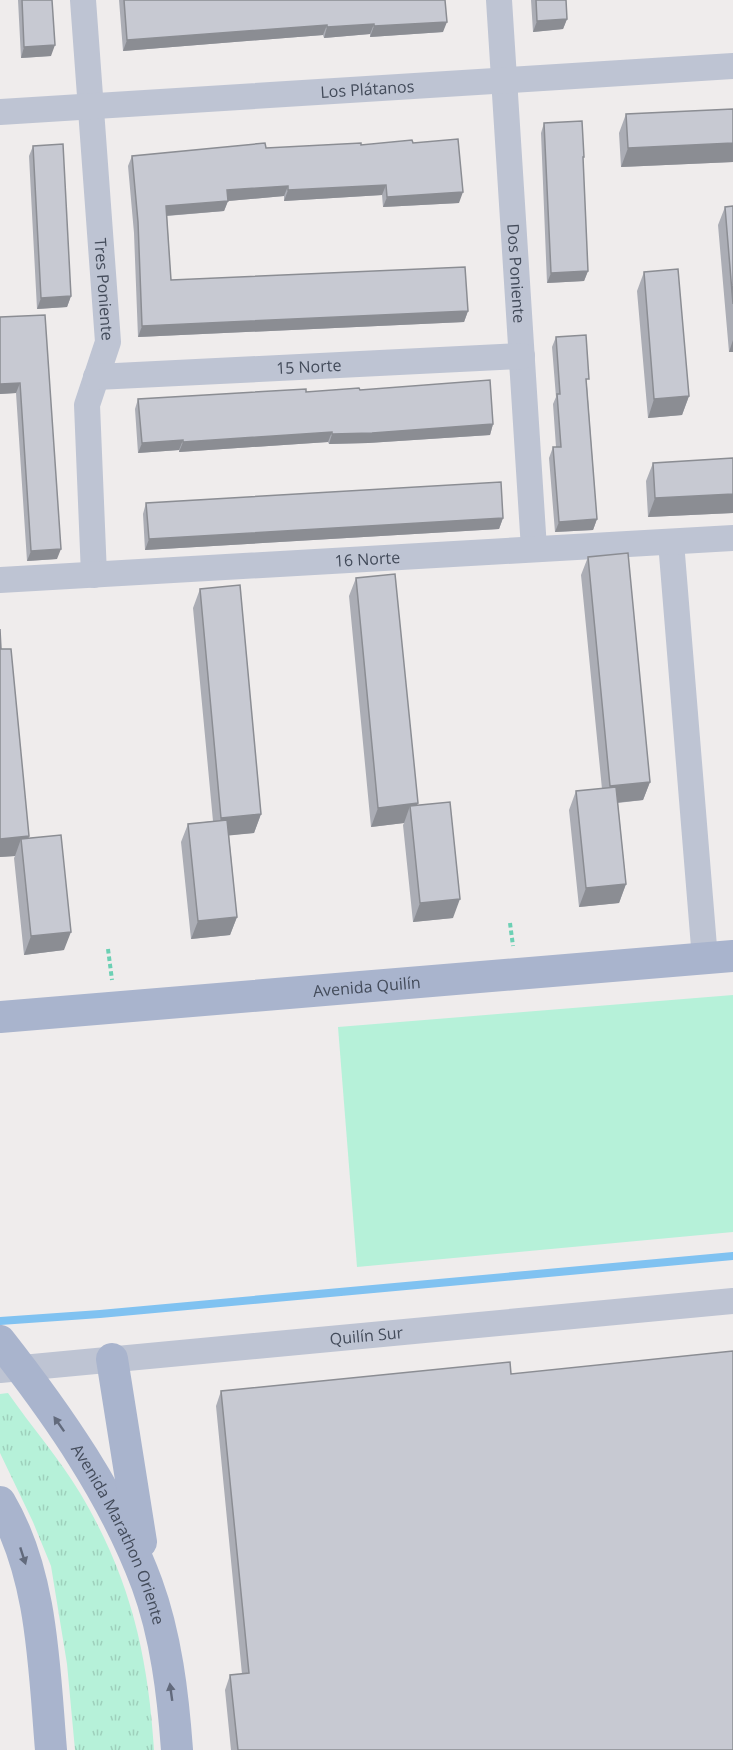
<svg xmlns="http://www.w3.org/2000/svg" width="733" height="1750" font-family="'Open Sans',sans-serif">
<defs>
<pattern id="park-tufts" width="24" height="20" patternUnits="userSpaceOnUse" patternTransform="scale(1.5)"><rect width="24" height="20" fill="#b6f1d9"/><path d="M3 7l-1-3M5 7V3M7 7l1-3M15 17l-1-3M17 17v-4M19 17l1-3" fill="none" stroke="#9ed0bc"/></pattern>
</defs>
<rect width="100%" height="100%" fill="#efecec"/>
<path fill="url(#park-tufts)" d="M8 1393C31 1426 59 1458 80 1493 130 1577 148 1654 154 1750H75L67 1664 51 1566 33 1522 0 1453V1394Z"/>
<path fill="#b6f1d9" d="M733 995V1232L357 1267 338 1027Z"/>
<g fill="none" stroke-linecap="round" stroke-linejoin="round">
<path stroke="#80c2f1" stroke-width="8" d="M0 1321 100 1314 733 1256"/>
<path stroke="#6cd0b4" stroke-width="4" stroke-dasharray="4.5 3" stroke-linecap="butt" d="M510 923 513 946
M108 949 112 980"/>
<g stroke="#bec4d3" stroke-width="26">
<path id="s1" d="M83 0 108 342 87 405 94 575"/>
<path id="s2" d="M499 0 534 549"/>
<path id="s3" d="M0 112 733 66"/>
<path id="s4" d="M96 377 522 356"/>
<path d="M671 542 705 959"/>
<path id="s5" d="M0 580 733 538"/>
<path id="s6" d="M0 1370 733 1301"/>
</g>
<g stroke="#a9b4cd" stroke-width="32">
<path id="s7" d="M0 1017 733 956"/>
<path id="s8" d="M0 1341C58 1415 114 1495 147 1584 166 1636 173 1694 177 1750"/>
<path d="M112 1359 141 1542"/>
<path d="M0 1502C43 1575 44 1668 51 1750"/>
</g>
</g>
<path fill="#abadb5" d="M18 0H52L51 56 21 58Z
M119 0H445L443 32 370 37V34L324 38 323 35 123 51Z
M531 0H566L567 19 563 29 533 32Z
M733 109V162L621 167 619 133 626 114Z
M544 123 583 160 588 271 584 281 547 283 541 133Z
M413 143 459 203 383 207 382 195 284 201V196L228 201 224 211 167 216 171 280 468 311 464 322 138 337 134 233 128 166 132 156 266 148Z
M33 146 71 296 67 307 37 309 29 156Z
M733 206V352H729L718 225 725 207Z
M644 272 689 396 682 415 648 418 637 291Z
M45 315 57 559 27 561 16 393 0 394Z
M556 337 587 386 597 519 593 530 555 532 549 458 553 447H556L553 404 556 397 552 347Z
M360 390 493 424 490 435 368 443 329 444 328 442 179 452V450L138 453 135 409 138 399Z
M733 458V513L648 517 646 481 653 463Z
M146 503 503 518 499 529 145 550 143 514Z
M588 557 650 782 643 800 618 803 626 884 619 903 579 907 569 810 576 791 602 789 581 575Z
M356 578 418 803 417 805 453 918 413 922 403 825 404 823 371 827 349 596Z
M200 589 261 814 254 833 229 835 237 917 230 935 191 939 181 842 188 824 213 821 193 608Z
M0 629 1 649 29 836V838L64 950 24 955 14 858 15 856 0 857Z
M511 1374 733 1750H231L225 1690 230 1675 242 1674 216 1406 221 1391Z"/>
<path fill="#8b8d93" d="M567 19 563 29 533 32 537 21Z
M447 22 443 32 370 37 374 26Z
M374 24 370 34 324 38 327 27Z
M327 25 323 35 123 51 127 40Z
M55 45 51 56 21 58 24 47Z
M733 143V162L621 167 628 148Z
M386 185 382 195 284 201 288 190Z
M288 186 284 196 228 201 224 211 163 216 166 206 227 190Z
M463 192 459 203 383 207 387 197Z
M588 271 584 281 547 283 551 273Z
M71 296 67 307 37 309 41 298Z
M468 311 464 322 138 337 142 326Z
M733 340V352H729Z
M20 383 16 393 0 394V384Z
M689 396 682 415 648 418 654 399Z
M493 424 490 435 368 443 329 444 332 434Z
M332 432 328 442 179 452 183 442Z
M183 440 179 450 138 453 142 443Z
M733 494V513L648 517 655 498Z
M503 518 499 529 145 550 149 539Z
M597 519 593 530 555 532 559 522Z
M61 549 57 559 27 561 31 551Z
M650 782 643 800 603 804 610 786Z
M418 803 411 821 410 806 404 823 371 827 378 808Z
M261 814 254 833 214 837 221 818Z
M29 836 23 854 21 839 15 856 0 857V839Z
M626 884 619 903 579 907 586 888Z
M460 899 453 918 413 922 420 903Z
M237 917 230 935 191 939 198 921Z
M71 932 64 950 24 955 31 936Z"/>
<path fill="#c7c9d2" stroke="#8b8d93" stroke-width="1.5" d="M22 0H52L55 45 24 47Z
M124 0H445L447 22 374 26V24L327 27V25L127 40Z
M536 0H566L567 19 537 21Z
M733 109V143L628 148 626 114Z
M582 121 584 157H583L588 271 551 273 544 123Z
M458 139 463 192 387 197 386 185 288 190V186L227 190 228 201 166 206 171 280 465 267 468 311 142 326 138 222 132 156 265 143 266 148 361 143V145L412 140 413 143Z
M63 144 71 296 41 298 33 146Z
M733 206V304L725 207Z
M678 269 689 396 654 399 644 272Z
M45 315 61 549 31 551 20 383 0 384V317Z
M586 335 589 379H586L597 519 559 522 553 447H561L557 394H560L556 337Z
M490 380 493 424 372 433 332 434V432L183 442V440L142 443 138 399 306 389V392L359 388 360 390Z
M733 458V494L655 498 653 463Z
M501 482 503 518 149 539 146 503Z
M628 553 650 782 610 786 588 557Z
M395 574 418 803 378 808 356 578Z
M240 585 261 814 221 818 200 589Z
M0 629 1 649H11L29 836 0 839Z
M616 787 626 884 586 888 576 791Z
M450 802 460 899 420 903 410 806Z
M227 820 237 917 198 921 188 824Z
M61 835 71 932 31 936 21 839Z
M733 1351V1750H238L230 1675 249 1673 221 1391 510 1362 511 1374Z"/>
<defs><path id="oneway-solid" d="M-6-.8H1V-3.2L6.5 0L1 3.2V.8H-6Z" transform="scale(1.5)"/></defs>
<g fill="#626a7c">
<use href="#oneway-solid" transform="translate(59 1424) rotate(-125)"/>
<use href="#oneway-solid" transform="translate(23 1556) rotate(72)"/>
<use href="#oneway-solid" transform="translate(171 1692) rotate(-98)"/>
</g>
<g text-anchor="middle" stroke-width="4.5" stroke-linejoin="round" paint-order="stroke">
<g font-size="16" fill="#434b5a" stroke="#fff">
<text dy="6" stroke="none"><textPath href="#s3" startOffset="368">Los Plátanos</textPath></text>
<text dy="6" stroke="none"><textPath href="#s2" startOffset="274">Dos Poniente</textPath></text>
<text dy="6" stroke="none"><textPath href="#s1" startOffset="290">Tres Poniente</textPath></text>
<text dy="6" stroke="none"><textPath href="#s4" startOffset="213">15 Norte</textPath></text>
<text dy="6" stroke="none"><textPath href="#s5" startOffset="368">16 Norte</textPath></text>
<text dy="6" stroke="none"><textPath href="#s7" startOffset="368">Avenida Quilín</textPath></text>
<text dy="6" stroke="none"><textPath href="#s6" startOffset="368">Quilín Sur</textPath></text>
<text dy="6" stroke="none"><textPath href="#s8" startOffset="228">Avenida Marathon Oriente</textPath></text>
</g>
</g>
</svg>
